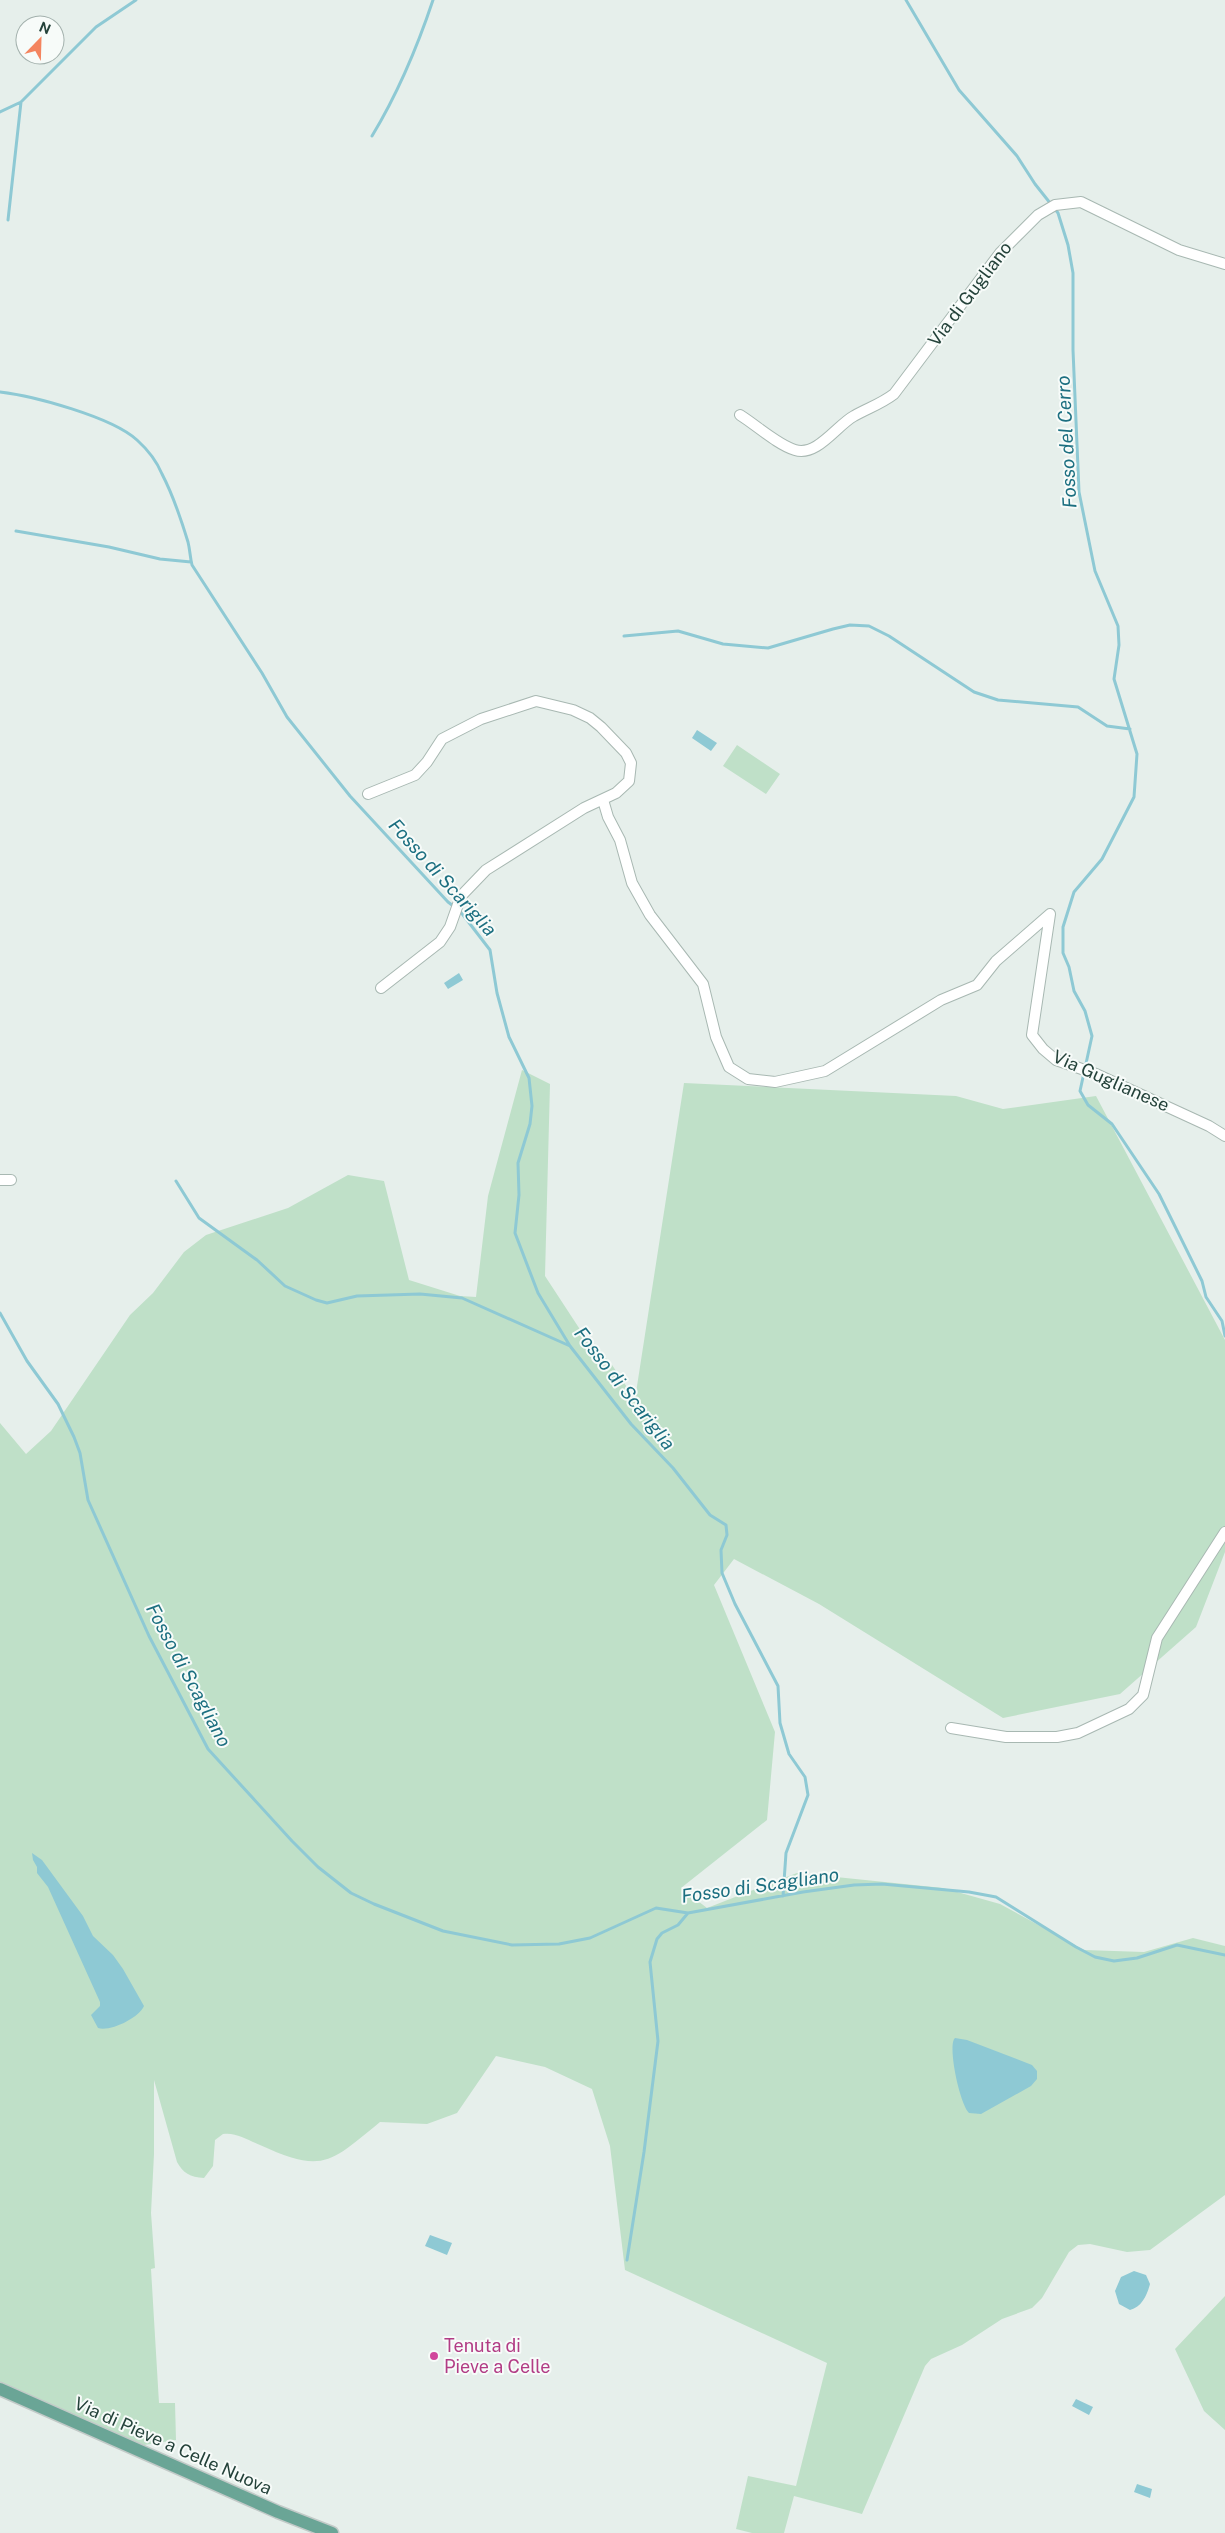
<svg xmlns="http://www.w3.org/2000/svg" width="1225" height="2533" font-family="'Public Sans',sans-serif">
<rect width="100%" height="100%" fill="#e6efeb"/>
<path fill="#bfe0c8" d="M737 745 780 774 766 794 723 766Z
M522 1070 550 1084 545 1276 581 1331 612 1365 635 1399 684 1083 956 1096 1003 1109 1096 1096 1225 1340V1552L1196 1627 1120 1694 1003 1718 819 1604 734 1559 714 1585 775 1732 767 1820 681 1888 707 1908 797 1873 943 1888 1000 1904 1084 1950 1144 1952 1193 1938 1225 1946V2195L1150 2250 1127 2252 1090 2244 1078 2245 1069 2252 1042 2298 1032 2308 1002 2319 962 2345 931 2359 925 2366 862 2514 794 2496 784 2533H752L736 2529 748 2476 796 2486 827 2363 625 2270 610 2146 592 2089 545 2067 496 2056 457 2113 427 2124 380 2122C330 2163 323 2174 260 2145 248 2140 236 2132 223 2134L215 2140 213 2166 204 2178C190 2177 183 2173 177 2162L154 2080V2154L151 2213 155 2268 151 2269 159 2403H175L176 2440 144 2445 0 2383V1423L26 1454 51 1431 130 1315 153 1293 184 1252 206 1235 288 1208 348 1175 384 1181 409 1280 460 1296 476 1297 488 1196Z
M1225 2296V2430L1204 2411 1175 2349Z"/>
<path fill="#8ec9d4" d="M697 730 717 743 711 751 692 738Z
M459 973 463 980 448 989 444 983Z
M32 1853 42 1860 83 1916 93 1936 113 1955 123 1969 144 2006C139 2018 110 2032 98 2028L91 2015 100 2006V2002L48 1887 37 1873V1867L33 1860Z
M955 2038 967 2040 1032 2065 1037 2071V2079L1031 2086 981 2114 969 2113C960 2105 947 2045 955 2038Z
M430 2235 452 2243 447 2255 425 2246Z
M1134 2271 1146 2275 1150 2284C1147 2295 1142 2307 1130 2310L1119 2304 1115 2291 1121 2277Z
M1076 2399 1093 2407 1089 2415 1072 2406Z
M1137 2484 1152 2489 1150 2498 1134 2492Z"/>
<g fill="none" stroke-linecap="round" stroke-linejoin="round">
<path stroke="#8ec9d4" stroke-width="3" d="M906 0 959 90 1017 156 1035 184 1058 213 1068 245 1073 273V350L1079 492 1095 571 1118 626 1119 645 1114 679 1137 754 1134 797 1102 859 1074 892 1063 927V953L1069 967 1074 991 1085 1011 1092 1036 1080 1091 1088 1105 1112 1124 1159 1194 1202 1281 1206 1297 1222 1321 1225 1336
M0 112 21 102 96 27 136 0
M372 136C398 93 417 48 433 0
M8 220 21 102
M0 392C34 396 112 417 137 440 147 449 157 462 162 474 173 495 181 519 188 542 190 550 190 557 192 565L262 673 287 717 350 796 448 902 460 911 490 950 497 993 509 1037 529 1078 532 1106 530 1124 518 1163 519 1195 515 1233 538 1293 570 1346 631 1424 673 1468 710 1515 726 1525 727 1535 721 1550 722 1573 735 1604 778 1686 780 1723 789 1754 805 1777 808 1795 786 1853 783 1896
M16 531 109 547 160 559 191 562
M624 636 678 631 723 644 768 648 833 629 850 625 869 626 889 636 974 692 998 700 1078 707 1107 726 1130 729
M176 1181 199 1218 257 1260 285 1286 316 1300 327 1303 357 1296 420 1294 462 1298 570 1346
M0 1313 27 1361 58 1404 74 1437 80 1453 88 1500 149 1636 208 1749 292 1841 318 1867 351 1893 374 1904 443 1931 512 1945 559 1944 590 1938 656 1908 688 1913 803 1892 854 1885 882 1884 969 1892 996 1897 1076 1947 1095 1957 1114 1961 1137 1958 1177 1945 1225 1955
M627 2260 644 2152 658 2041 650 1962 657 1939 662 1933 678 1925 688 1913"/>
<defs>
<path id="minor" d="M740 415C756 425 778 445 795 450 817 457 837 425 854 416 868 408 881 404 894 394L1000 253 1038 215 1055 205 1081 202 1179 250 1225 264
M368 794 415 775 427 762 442 739 481 719 536 701 573 710 590 718 601 727 626 753 631 763 629 781 616 793 584 808 486 870 461 896 450 927 440 942 381 988
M603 800 608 817 620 840 632 883 650 915 703 984 716 1037 729 1067 748 1079 775 1082 825 1071 941 1000 977 985 996 961 1050 914
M1050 914 1032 1035 1043 1049 1056 1060 1096 1074 1209 1126 1225 1136
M0 1180H11
M951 1728 1006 1737H1057L1078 1733 1129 1709 1143 1695 1157 1638 1225 1532"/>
<path id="major" d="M0 2389 278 2512 332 2533"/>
</defs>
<use href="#minor" stroke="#a8b8b2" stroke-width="12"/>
<use href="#major" stroke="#c2cac8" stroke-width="15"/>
<use href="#minor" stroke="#fff" stroke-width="10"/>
<use href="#major" stroke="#6aa596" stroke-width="12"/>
</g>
<circle fill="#d1479c" stroke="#f7fbf9" stroke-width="2" cx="434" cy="2356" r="5"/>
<g text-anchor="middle" stroke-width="4" stroke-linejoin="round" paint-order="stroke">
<g font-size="18" fill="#24423a" stroke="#f7fbf9">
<text transform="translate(970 294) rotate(-53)" y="6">Via di Gugliano</text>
<text transform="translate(1111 1081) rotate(24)" y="6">Via Guglianese</text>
<text transform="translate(173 2446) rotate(24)" y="6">Via di Pieve a Celle Nuova</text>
</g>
<g font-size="18" fill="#b23c85" stroke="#f7fbf9" text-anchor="start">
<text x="444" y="2352">Tenuta di<tspan x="444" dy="21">Pieve a Celle</tspan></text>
</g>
<g font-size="19" font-style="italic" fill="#1c6f80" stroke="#f7fbf9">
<text transform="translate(1066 442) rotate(-93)" y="7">Fosso del Cerro</text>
<text transform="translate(443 877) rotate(48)" y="7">Fosso di Scariglia</text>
<text transform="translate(625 1388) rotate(52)" y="7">Fosso di Scariglia</text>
<text transform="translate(189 1675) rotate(62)" y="7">Fosso di Scagliano</text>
<text transform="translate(760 1885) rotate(-8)" y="7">Fosso di Scagliano</text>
</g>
</g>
<g transform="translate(40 40) rotate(23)"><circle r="24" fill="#f7fbf9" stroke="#a3b1ad"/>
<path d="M0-4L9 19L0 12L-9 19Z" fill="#f4845f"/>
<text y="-8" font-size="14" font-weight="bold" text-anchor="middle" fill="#24423a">N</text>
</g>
</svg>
